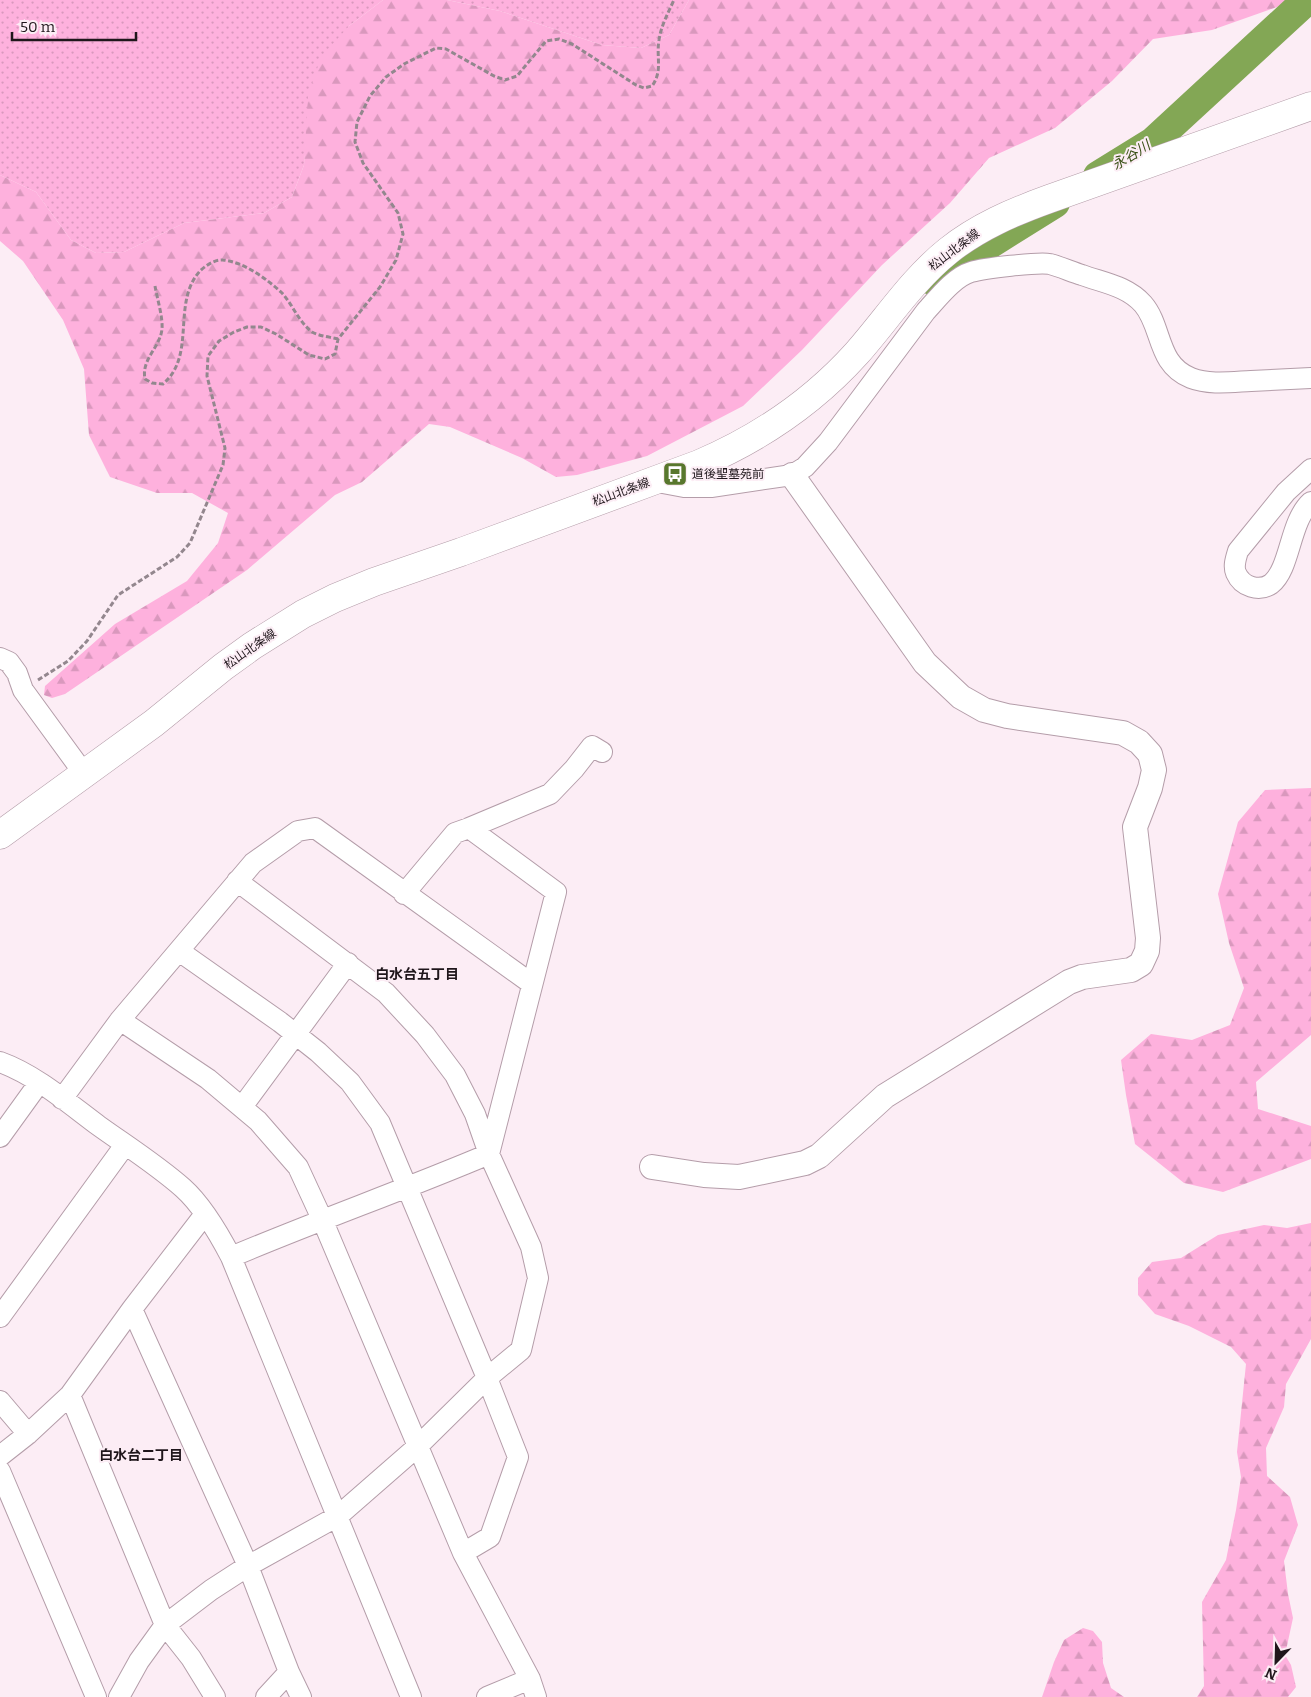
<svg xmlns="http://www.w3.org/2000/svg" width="1311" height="1697" font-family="Bitter,'Noto Sans JP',serif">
<defs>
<pattern id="grass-dots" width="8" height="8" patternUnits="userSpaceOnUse" patternTransform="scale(1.25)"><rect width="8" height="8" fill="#feb1dd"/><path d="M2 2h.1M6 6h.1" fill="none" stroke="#d998bd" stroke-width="1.8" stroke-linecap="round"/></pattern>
<pattern id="forest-firs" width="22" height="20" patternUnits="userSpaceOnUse" patternTransform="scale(1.25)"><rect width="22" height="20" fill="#feb1dd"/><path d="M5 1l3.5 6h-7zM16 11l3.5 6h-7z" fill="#d998bd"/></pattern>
</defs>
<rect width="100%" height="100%" fill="#fcedf5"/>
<path fill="url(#grass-dots)" d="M0 0H383L349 26 307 133 304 165 292 197 264 213 184 223 124 252 96 253 71 240 36 192 0 175Z
M447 0H689L669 35 641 48 602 45 500 11Z"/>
<path fill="url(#forest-firs)" d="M383 0H447L500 11 602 45 641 48 669 35 689 0H1287L1277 7 1212 30 1153 39 1112 81 1055 128 989 158 950 203 882 265 802 350 743 406 647 456 577 475 556 477 522 458 450 427 429 424 362 482 335 495 247 570 65 694 52 698 44 695 45 686 115 624 187 581 218 543 228 513 192 493H157L110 477 89 435 84 369 63 320 23 261 0 241V175L36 192 71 240 96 253 124 252 184 223 264 213 292 197 304 165 308 96 321 57 349 26Z
M1311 788V1035L1256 1082 1258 1109 1311 1126V1159L1223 1192 1184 1183 1135 1144 1126 1095 1121 1060 1151 1034 1192 1040 1230 1025 1244 988 1229 943 1218 894 1238 822 1265 790Z
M1311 1223V1339L1286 1384 1284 1407 1266 1448 1267 1476 1290 1497 1298 1525 1284 1561 1288 1594 1293 1618 1285 1655 1291 1665 1296 1687 1288 1697H1197L1204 1686 1202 1602 1226 1560 1236 1510 1241 1477 1237 1452 1246 1364 1231 1347 1189 1326 1155 1314 1138 1295V1278L1152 1262 1181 1258 1218 1235 1264 1225 1287 1228Z
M1083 1628 1093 1631 1102 1642 1103 1663 1111 1688 1124 1697H1042L1054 1662 1064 1640Z"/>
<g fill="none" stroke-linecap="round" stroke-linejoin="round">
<path stroke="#83a755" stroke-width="30" d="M1098 176 1153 142 1307 0
M932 280 1055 203"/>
<defs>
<path id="minor" d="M1311 469 1286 492 1238 551C1236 558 1233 566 1236 573 1242 587 1259 592 1271 584 1291 568 1289 522 1311 502
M652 481 684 487H711L792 475 805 467 828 442 926 311C938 298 954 277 971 272 984 268 1038 262 1050 264 1061 267 1072 272 1082 275 1104 283 1127 286 1143 304 1163 327 1156 364 1191 378 1209 385 1231 382 1251 381 1271 380 1291 379 1311 378
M0 658 9 662 17 673 23 690 85 775
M469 828 550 794 574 769 592 746 602 752
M404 894 455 833 469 828 556 892 489 1154
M179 951 280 1022 318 1052 350 1082 380 1123 487 1378 518 1457 490 1537 463 1553
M120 1020 208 1079 258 1121 298 1167 322 1219 463 1553 530 1679 536 1697
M0 1062C36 1075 68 1103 99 1126 127 1146 157 1165 183 1188 202 1205 219 1234 231 1257L411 1697
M62 1099 120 1020 253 863 298 831 315 828 532 984
M242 1107 348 963
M0 1137 39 1083
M231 1257C316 1221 404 1190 489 1154
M132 1309 248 1566 289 1672 301 1697
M0 1317 125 1145
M70 1395 165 1625 191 1658 215 1697
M0 1401 28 1434
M0 1456 28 1434 70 1395 132 1309 205 1214
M0 1471 96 1697
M119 1697 139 1661 165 1625 211 1590 248 1566 338 1516 417 1447 487 1378 521 1350 538 1278 531 1247 489 1154 475 1114 455 1075 425 1035 386 993 237 881
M266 1697 289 1672
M487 1697 530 1679"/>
<path id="tertiary" d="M652 1167 704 1175 739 1177 805 1163 819 1156 885 1096 1069 982 1082 977 1131 970 1141 964 1147 951 1148 938 1135 827 1150 788 1154 770 1150 754 1139 742 1123 733 1007 716 984 710 961 697 925 663 792 475"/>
<path id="primary" d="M0 835 154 723 223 667 252 646 303 614 335 598 374 582 461 552 699 464C760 438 812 403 857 353 887 319 912 280 948 251 978 227 1013 212 1049 199L1311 106"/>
</defs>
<use href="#minor" stroke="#b49da9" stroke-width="22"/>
<use href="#tertiary" stroke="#b49da9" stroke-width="26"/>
<use href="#primary" stroke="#b49da9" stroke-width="29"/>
<path stroke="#93878e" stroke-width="3" stroke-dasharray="5 2.5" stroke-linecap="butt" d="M155 286C157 298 163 317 162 329 160 348 141 359 145 379L152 383 163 384C197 355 171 303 200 271 205 266 215 259 223 260 244 262 267 279 282 293 293 305 298 321 312 332 319 336 330 337 338 339
M38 680 68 661 87 641 118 595 177 557 190 543 223 465 225 448 207 376 208 356 219 341 234 332 247 327H261L276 334 309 355 325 359 335 354 338 339 380 287 396 260 403 234 398 213 363 163 355 142 357 122 370 96 386 77 404 64 436 48 446 49 494 76 505 80 517 76 546 41 559 39 572 44 636 85 644 88 652 86C663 71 656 57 659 40 661 26 668 13 674 0"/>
<use href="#minor" stroke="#fff" stroke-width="20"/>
<use href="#tertiary" stroke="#fff" stroke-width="24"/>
<use href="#primary" stroke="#fff" stroke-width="28"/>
</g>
<defs>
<symbol id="bus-square" viewBox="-11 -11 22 22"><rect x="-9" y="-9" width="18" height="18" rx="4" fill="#58772d" stroke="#fcedf5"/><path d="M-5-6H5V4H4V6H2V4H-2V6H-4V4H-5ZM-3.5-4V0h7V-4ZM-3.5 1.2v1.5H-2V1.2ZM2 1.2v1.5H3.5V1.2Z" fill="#fff"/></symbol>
</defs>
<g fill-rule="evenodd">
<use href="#bus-square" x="661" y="460" width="28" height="28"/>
</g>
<g text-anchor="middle" stroke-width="4" stroke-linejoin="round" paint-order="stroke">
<g font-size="12" fill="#1f161b" stroke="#fcedf5">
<text transform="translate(954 250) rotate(-37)" y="4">松山北条線</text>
<text transform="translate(621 492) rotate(-20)" y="4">松山北条線</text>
<text transform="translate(250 649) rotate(-35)" y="4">松山北条線</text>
</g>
<g font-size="12" fill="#1f161b" stroke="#fcedf5" text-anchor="start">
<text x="692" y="478">道後聖墓苑前</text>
</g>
<g font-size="14" font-style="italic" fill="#395016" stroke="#fcedf5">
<text transform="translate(1131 155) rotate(-32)" y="5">永谷川</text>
</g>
<g font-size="14" font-weight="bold" fill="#1f161b" stroke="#fcedf5">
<text x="417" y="979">白水台五丁目</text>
<text x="141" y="1460">白水台二丁目</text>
</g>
</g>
<g transform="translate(1276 1662) rotate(203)" stroke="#fcedf5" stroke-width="4" paint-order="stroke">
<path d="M0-4L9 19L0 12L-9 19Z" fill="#1f161b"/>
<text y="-8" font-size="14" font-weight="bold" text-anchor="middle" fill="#1f161b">N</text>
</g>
<path d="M12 32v8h124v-8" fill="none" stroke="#1f161b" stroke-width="2.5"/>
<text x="20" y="32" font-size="15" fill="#1f161b" stroke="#fcedf5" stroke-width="4" paint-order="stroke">50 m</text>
</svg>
